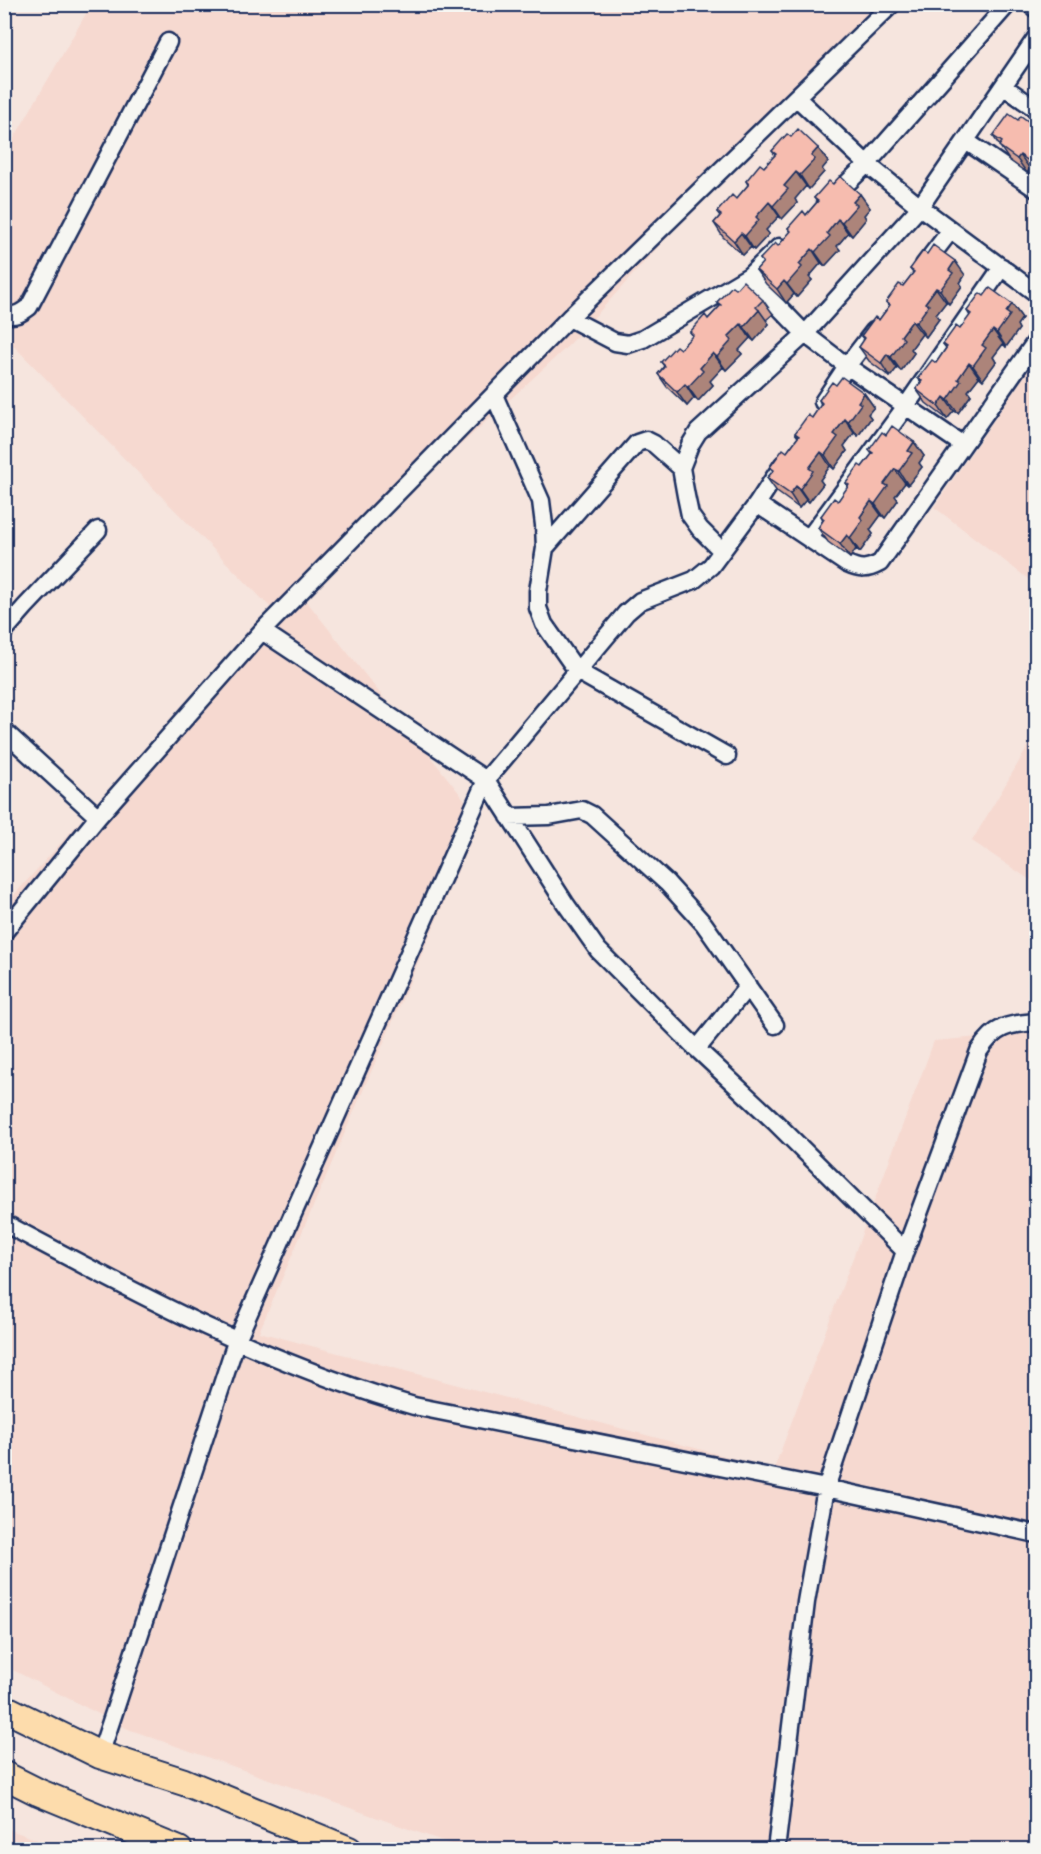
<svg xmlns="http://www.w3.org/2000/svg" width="1041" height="1854" font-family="'Shantell Sans',sans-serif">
<rect width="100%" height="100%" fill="#f6e5de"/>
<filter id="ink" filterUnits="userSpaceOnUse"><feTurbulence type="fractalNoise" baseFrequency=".0167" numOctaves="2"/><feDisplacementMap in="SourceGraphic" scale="12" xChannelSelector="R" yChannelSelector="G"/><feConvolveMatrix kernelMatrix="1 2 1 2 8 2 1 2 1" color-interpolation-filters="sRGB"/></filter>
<g filter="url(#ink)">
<path fill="#f6d9d0" d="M91 5H878L570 344 300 593 480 819 259 1332 774 1469 934 1041 1036 1032V1849H465L128 1729 5 1666V905L272 609 5 337V154Z
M1036 359V585L934 507Z
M1036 733V884L972 841Z
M4 1828H5L62 1849H5Z"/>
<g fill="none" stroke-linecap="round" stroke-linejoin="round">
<defs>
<path id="street" d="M1030 4 1036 9
M1003 86 1036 109
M797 98 867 164 920 207 1036 293
M966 141 1036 189
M833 197 867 164 1008 4
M924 265 951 230
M4 313C14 318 21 313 29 307L168 42
M569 318 615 342 628 344 643 339 749 276 779 247
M874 331 847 366 963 445
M494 395 541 501 544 525 545 548 538 591V608L544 624 577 671 727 756
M823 402 847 366 805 334 920 207 1036 38
M783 464 757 504 711 566 694 580 640 601 626 613 486 780 565 903 598 950 697 1049 775 1122 905 1251
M757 504 847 564C860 570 867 570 880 563L1036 341
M809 538 906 406 1002 267
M545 548 637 443 646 440 654 444 681 468
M722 551 700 529 690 515 686 496 681 468 690 445 698 432 805 334 749 276
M4 631 25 607 98 530
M4 731 98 817
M509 817 549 816 582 810 592 815 667 883 704 924 775 1025
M4 932 98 817 262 631 569 318 892 4
M697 1049 748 986
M4 1223C137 1294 269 1365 414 1406L826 1488 1036 1534
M100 1755 236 1342 486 780 262 631
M776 1850 806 1602 826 1488 905 1251 979 1051C995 1026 1008 1024 1036 1022"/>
<path id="primary" d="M4 1708 100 1755 184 1782 349 1850
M4 1775 38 1792 179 1850"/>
</defs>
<use href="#street" stroke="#1b2f5e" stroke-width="21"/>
<use href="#primary" stroke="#1b2f5e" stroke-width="30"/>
<use href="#street" stroke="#f6f6f2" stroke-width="16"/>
<use href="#primary" stroke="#fddcac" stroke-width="26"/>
</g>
<path fill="#d4a296" stroke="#1b2f5e" stroke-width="1.5" d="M1018 120 1036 127V175L1034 172 1030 169 1027 173 1009 160 993 136Z
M791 137 818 148 828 162 822 169 824 172 809 189 806 186 795 199 797 203 782 219 779 216 766 230 769 234 754 250 751 247 743 255 723 237 714 223 720 216 717 212 736 199 748 185 746 181 764 167 775 155 772 151Z
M833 184 860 194 870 208 864 215 866 219 852 236 848 233 837 246 840 250 825 266 821 263 809 277 812 280 797 297 794 294 786 303 766 284 756 270 763 263 760 259 778 246 791 232 788 228 806 215 817 202 814 198Z
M927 254 965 275 960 283 962 286 949 304 946 302 936 315 939 319 926 337 922 334 911 349 914 353 901 371 897 368 890 377 869 361 859 347 864 340 861 336 879 320 889 306 886 302 903 286 913 273 910 269Z
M736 289 763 300 773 314 766 320 769 324 754 341 750 338 739 350 742 354 726 370 723 367 710 381 713 385 698 401 694 398 687 406 667 387 658 374 664 366 661 362 680 349 693 336 690 332 708 319 720 306 717 302Z
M984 296 1012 304 1022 318 1017 325 1019 329 1006 347 1003 344 993 357 996 362 983 380 979 377 968 391 971 395 958 413 954 411 947 419 926 403 916 389 921 382 918 378 936 363 946 348 943 344 960 329 970 316 967 311Z
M836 385 864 393 874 407 868 414 871 418 858 436 854 433 844 446 847 451 834 469 830 466 820 480 823 484 809 502 806 500 799 508 777 492 767 478 773 471 770 467 787 452 798 437 795 433 812 418 821 405 819 400Z
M886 435 914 442 924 456 919 463 922 467 908 485 905 483 895 496 898 500 885 518 881 515 870 530 873 534 860 552 856 549 850 558 828 542 818 528 823 520 821 516 838 501 848 487 846 483 862 467 872 454 869 450Z"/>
<path fill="#ac847a" stroke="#1b2f5e" stroke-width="1.5" d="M818 148 828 162 822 169 824 172 809 189 800 175 811 156Z
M1020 155 1030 169 1027 173 1017 159Z
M796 172 806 186 795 199 797 203 782 219 773 206 784 186Z
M860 194 870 208 864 215 866 219 852 236 842 222 853 202Z
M769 202 779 216 766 230 769 234 754 250 745 236 756 217Z
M838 219 848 233 837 246 840 250 825 266 815 252 827 233Z
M741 233 751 247 743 255 734 241Z
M812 249 821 263 809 277 812 280 797 297 787 284 799 264Z
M955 261 965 275 960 283 962 286 949 304 940 290 949 270Z
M784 281 794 294 786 303 777 289Z
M936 288 946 302 936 315 939 319 926 337 916 323 925 303Z
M1012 304 1022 318 1017 325 1019 329 1006 347 997 333 1006 312Z
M759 310 769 324 754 341 744 327Z
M912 321 922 334 911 349 914 353 901 371 891 357 901 336Z
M741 324 750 338 739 350 742 354 726 370 717 357 728 337Z
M993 330 1003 344 993 357 996 362 983 380 973 366 982 345Z
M713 353 723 367 710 381 713 385 698 401 688 387 700 368Z
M887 354 897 368 890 377 881 363Z
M969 363 979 377 968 391 971 395 958 413 948 400 958 379Z
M685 384 694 398 687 406 677 392Z
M864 393 874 407 868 414 871 418 858 436 848 422 858 402Z
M944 397 954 411 947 419 938 406Z
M845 419 854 433 844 446 847 451 834 469 825 455 834 434Z
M914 442 924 456 919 463 922 467 908 485 899 471 908 451Z
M821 452 830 466 820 480 823 484 809 502 800 489 809 468Z
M895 469 905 483 895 496 898 500 885 518 875 504 884 484Z
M796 486 806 500 799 508 790 494Z
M871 501 881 515 870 530 873 534 860 552 850 538 860 517Z
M847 535 856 549 850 558 840 544Z"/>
<path fill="#f6bcaf" stroke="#1b2f5e" stroke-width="1.5" d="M1009 114 1018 120 1021 116 1036 127V173L1033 170 1036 166 1020 155 1017 159 999 146 1002 142 993 136Z
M798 129 818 148 811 156 815 159 800 175 796 172 784 186 788 189 773 206 769 202 756 217 759 220 745 236 741 233 734 241 714 223 721 215 717 212 732 195 736 199 749 184 746 181 760 164 764 167 776 154 772 151 787 134 791 137Z
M840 176 860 194 853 202 857 205 842 222 838 219 827 233 830 236 815 252 812 249 799 264 802 267 787 284 784 281 777 289 756 270 763 262 760 259 775 243 778 246 791 231 788 228 803 211 806 215 818 201 814 198 829 181 833 184Z
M933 245 955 261 949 270 953 273 940 290 936 288 925 303 929 305 916 323 912 321 901 336 904 339 891 357 887 354 881 363 859 347 865 338 861 336 875 317 879 320 890 305 886 302 899 284 903 286 914 272 910 269 923 251 927 254Z
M743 281 763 300 756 307 759 310 744 327 741 324 728 337 732 340 717 357 713 353 700 368 703 371 688 387 685 384 677 392 658 374 665 366 661 362 676 346 680 349 693 335 690 332 705 315 708 319 721 305 717 302 732 286 736 289Z
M990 288 1012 304 1006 312 1010 315 997 333 993 330 982 345 986 348 973 366 969 363 958 379 961 381 948 400 944 397 938 406 916 389 922 381 918 378 932 360 936 363 947 347 943 344 956 326 960 329 971 314 967 311 980 293 984 296Z
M842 377 864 393 858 402 861 404 848 422 845 419 834 434 838 437 825 455 821 452 809 468 813 471 800 489 796 486 790 494 767 478 774 470 770 467 783 449 787 452 799 436 795 433 808 415 812 418 822 403 819 400 832 382 836 385Z
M892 426 914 442 908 451 912 453 899 471 895 469 884 484 888 486 875 504 871 501 860 517 863 520 850 538 847 535 840 544 818 528 824 519 821 516 834 498 838 501 849 485 846 483 859 465 862 467 873 453 869 450 882 432 886 435Z"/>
</g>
<rect width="1041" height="1854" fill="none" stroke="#f6f6f2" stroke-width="24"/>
<rect x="12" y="12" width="1017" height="1830" fill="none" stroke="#1b2f5e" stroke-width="2" filter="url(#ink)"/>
</svg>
